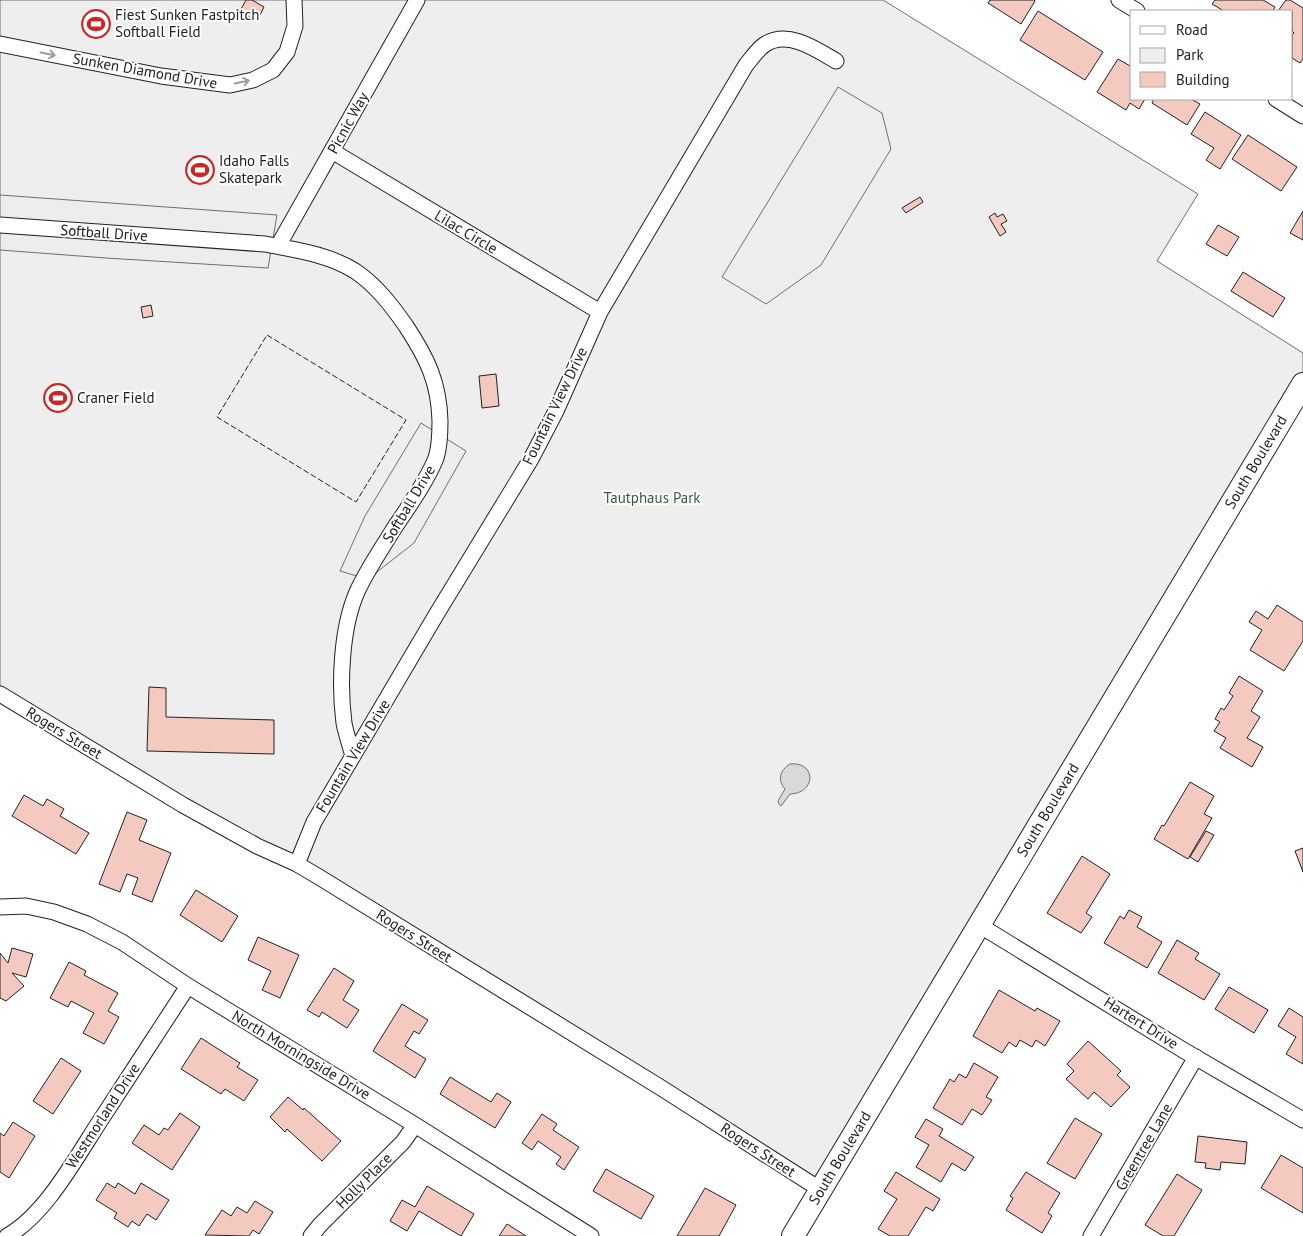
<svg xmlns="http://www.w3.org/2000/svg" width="1303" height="1236" font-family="'PT Sans',sans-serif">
<rect width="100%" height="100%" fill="#fff"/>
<path fill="#eee" stroke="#6f6f6f" d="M0 0H883L1198 194 1157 261 1303 353V384L821 1190 663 1089 0 694Z"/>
<path fill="#ededed" stroke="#6f6f6f" d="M838 87 882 113 891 149 821 265 766 304 722 277Z
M0 195 277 215 268 268 106 258 0 250Z
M421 423 466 451 414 543 377 572 370 580 340 571 365 516Z"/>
<path fill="#d9d9d9" stroke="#6f6f6f" d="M790 764C816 761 817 793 790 794L781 806 779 804 778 801 785 789C777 780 780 770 790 764Z"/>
<path fill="#f3c9c0" stroke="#222" d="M246 0H252L264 7 257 21 240 11Z
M990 0H1034L1035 1 1021 24 988 3Z
M1215 0H1263L1275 7 1273 11H1224L1212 4Z
M1286 0H1290L1303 8V59L1300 63 1292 58V35L1294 33 1292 31V11H1278Z
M1038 11 1103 52 1085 80 1020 40Z
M1118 59 1132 67V99H1145L1139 109 1130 103 1126 110 1097 92Z
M1154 99H1191L1200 104 1187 125 1152 103Z
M1205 112 1241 135 1220 169 1206 160 1214 148 1191 134Z
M1248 135 1297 167 1281 191 1232 159Z
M920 197 923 202 906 213 902 208Z
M1303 211V240L1290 233Z
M995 213 997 217 1003 214 1007 221 1001 224 1006 232 1000 236 989 217Z
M1218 225 1239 237 1227 256 1206 244Z
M1243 272 1285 298 1273 317 1231 291Z
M151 305 153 316 143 318 141 307Z
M496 374 499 406 482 408 479 376Z
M1277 605 1303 622V641L1284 671 1250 650 1262 630 1249 622 1256 611 1268 619Z
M1239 676 1263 691 1251 711 1260 717 1247 738 1263 747 1252 767 1220 748 1226 738 1214 731 1220 722 1215 719 1221 708 1224 710 1233 696 1229 693Z
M149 687 166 688V717L274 720V754L147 751Z
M1190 782 1214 796 1204 814 1212 818 1188 859 1154 839 1162 825 1164 826Z
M24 795 43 806 47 799 64 809 60 816 89 833 76 854 12 816Z
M127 812 147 820 139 840 171 853 152 902 132 894 138 878 127 874 120 892 99 884Z
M1206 831 1214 835 1198 862 1190 857Z
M1303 848V872L1295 851Z
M1082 856 1110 874 1086 913 1092 917 1081 933 1047 913Z
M196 890 238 916 222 942 180 915Z
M1129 910 1142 917 1137 927 1162 942 1147 968 1104 943 1120 916 1124 919Z
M258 937 299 955 280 998 262 990 271 971 248 960Z
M1177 940 1199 953 1195 959 1220 974 1204 1000 1158 973Z
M12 948 33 954 26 977 12 973 24 986 6 1001 0 998V953L8 963Z
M69 962 86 971 84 975 118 993 108 1011 119 1017 104 1044 83 1033 94 1013 71 1001 68 1007 50 998Z
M334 968 354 981 343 1000 359 1010 347 1028 322 1012 319 1017 307 1010Z
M1229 987 1268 1010 1254 1033 1215 1009Z
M999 990 1035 1011 1037 1008 1060 1021 1045 1046 1036 1040 1032 1047 1020 1040 1016 1047 1009 1042 1002 1053 973 1036Z
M402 1004 428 1020 419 1034 414 1031 405 1046 426 1059 415 1078 373 1051Z
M1289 1008 1303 1017V1064L1286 1054 1296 1037 1278 1026Z
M201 1038 240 1063 237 1067 258 1080 244 1101 225 1089 221 1094 181 1069Z
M1088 1041 1121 1071 1117 1075 1130 1087 1111 1107 1094 1092 1088 1099 1066 1079 1074 1071 1067 1064Z
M61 1058 81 1071 53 1114 33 1101Z
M974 1063 998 1077 986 1097 992 1100 982 1115 972 1109 962 1125 933 1108 950 1079 954 1082 959 1074 966 1078Z
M450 1077 491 1102 497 1093 511 1102 495 1128 440 1094Z
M288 1097 303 1110 304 1108 341 1141 322 1161 287 1129 285 1132 270 1117Z
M180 1113 200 1127 172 1170 132 1143 144 1125 159 1135 164 1128 168 1130Z
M542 1114 557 1124 553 1130 579 1147 564 1170 556 1164 561 1157 538 1141 532 1150 522 1143Z
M1075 1118 1102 1134 1075 1179 1047 1163Z
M926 1119 943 1129 939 1136 974 1157 965 1171 952 1163 941 1182 916 1167 929 1145 915 1137Z
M13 1122 35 1136 9 1178 0 1172V1133L4 1136Z
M1198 1136 1247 1142 1245 1164 1221 1162 1220 1170 1205 1168 1206 1163 1195 1162Z
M1281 1155 1303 1168V1213L1261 1188Z
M606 1169 654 1196 641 1219 593 1191Z
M896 1172 940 1199 933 1211 926 1207 908 1236H890L878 1229 897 1199 884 1191Z
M1026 1172 1060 1193 1048 1213 1052 1216 1042 1233 1006 1210 1013 1198 1010 1196Z
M1177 1174 1202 1190 1174 1236H1163L1145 1225Z
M107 1183 115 1188 118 1183 135 1194 141 1183 169 1200 156 1220 147 1214 139 1226 132 1221 128 1227 114 1218 117 1213 96 1200Z
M427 1186 474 1214 461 1236 419 1211 407 1231 390 1221 402 1200 415 1207Z
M705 1188 736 1205 719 1236H677Z
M255 1201 273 1212 259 1234 253 1230 249 1236 205 1235 222 1210 231 1216 237 1207 247 1213Z
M507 1224 526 1236H499Z"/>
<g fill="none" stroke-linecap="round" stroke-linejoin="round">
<defs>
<path id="street" d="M1119 0 1137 11
M0 44 161 76 230 85 253 80 273 70 287 52 295 26 294 0
M1276 99 1303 116
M332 151 600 312
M0 225 265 244C295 250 328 254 355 271 376 285 392 306 406 326 427 358 439 382 440 421 440 433 440 446 436 458 427 481 407 509 393 530 381 550 367 570 357 592 341 628 339 685 344 723 346 734 350 745 353 756
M278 246 417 0
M0 694 183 805 257 846 297 864 319 877 663 1089 821 1190
M297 864 314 822 436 615 531 459 556 411 600 312 746 65C751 59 757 50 764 45 787 29 816 49 836 61
M0 907 26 906 54 912 87 924 122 942 188 986 415 1125 591 1236
M979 925 1183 1050 1303 1120
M7 1236C46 1215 78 1154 102 1118 131 1074 159 1030 188 986
M311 1236 320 1225 403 1142 415 1125
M1091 1236 1196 1057"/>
<path id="secondary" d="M793 1236 1303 384"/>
</defs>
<use href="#street" stroke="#222" stroke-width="17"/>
<use href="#secondary" stroke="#222" stroke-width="24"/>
<use href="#street" stroke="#fff" stroke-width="15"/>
<use href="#secondary" stroke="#fff" stroke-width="22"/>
<path stroke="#222" stroke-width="1" stroke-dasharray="6 2.5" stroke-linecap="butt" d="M267 335 406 420 356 502 217 417Z"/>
</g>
<defs><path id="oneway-shaft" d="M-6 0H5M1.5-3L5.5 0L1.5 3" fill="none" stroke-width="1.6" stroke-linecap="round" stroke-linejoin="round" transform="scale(1.25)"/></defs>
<g stroke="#9c9c9c">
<use href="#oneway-shaft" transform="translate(48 54) rotate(11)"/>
<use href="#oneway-shaft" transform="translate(242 82) rotate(-11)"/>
</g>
<defs>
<symbol id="stadium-ring" viewBox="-11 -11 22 22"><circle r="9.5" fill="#fff" stroke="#c62828" stroke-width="1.5"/><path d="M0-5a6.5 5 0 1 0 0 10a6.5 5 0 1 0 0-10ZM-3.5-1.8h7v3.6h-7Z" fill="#c62828"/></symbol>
</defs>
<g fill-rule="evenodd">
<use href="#stadium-ring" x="80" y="8" width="32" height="32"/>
<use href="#stadium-ring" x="184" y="154" width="32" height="32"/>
<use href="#stadium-ring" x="42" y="382" width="32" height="32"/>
</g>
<g text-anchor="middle" stroke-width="4" stroke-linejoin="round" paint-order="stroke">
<g font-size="15" fill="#222" stroke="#fff" text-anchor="start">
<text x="115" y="20">Fiest Sunken Fastpitch<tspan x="115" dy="17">Softball Field</tspan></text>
<text x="219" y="166">Idaho Falls<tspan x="219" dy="17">Skatepark</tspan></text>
<text x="77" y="403">Craner Field</text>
</g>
<g font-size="15" fill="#222" stroke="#fff">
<text transform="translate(145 71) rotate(10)" y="5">Sunken Diamond Drive</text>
<text transform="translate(348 123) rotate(-61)" y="5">Picnic Way</text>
<text transform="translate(466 232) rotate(31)" y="5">Lilac Circle</text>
<text transform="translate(104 233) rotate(4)" y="5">Softball Drive</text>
<text transform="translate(555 406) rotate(-64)" y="5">Fountain View Drive</text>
<text transform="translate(1256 462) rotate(-59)" y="5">South Boulevard</text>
<text transform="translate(409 504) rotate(-59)" y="5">Softball Drive</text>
<text transform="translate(64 733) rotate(31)" y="5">Rogers Street</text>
<text transform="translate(353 756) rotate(-59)" y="5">Fountain View Drive</text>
<text transform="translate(1048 810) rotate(-59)" y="5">South Boulevard</text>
<text transform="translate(414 936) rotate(32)" y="5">Rogers Street</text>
<text transform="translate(1141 1023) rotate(32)" y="5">Hartert Drive</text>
<text transform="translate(301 1055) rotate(31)" y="5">North Morningside Drive</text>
<text transform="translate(103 1116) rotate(-57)" y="5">Westmorland Drive</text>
<text transform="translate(1144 1147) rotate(-60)" y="5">Greentree Lane</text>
<text transform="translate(758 1150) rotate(33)" y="5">Rogers Street</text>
<text transform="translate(840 1158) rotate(-59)" y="5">South Boulevard</text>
<text transform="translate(364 1181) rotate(-45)" y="5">Holly Place</text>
</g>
<g font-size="15" fill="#2f5e38" stroke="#fff">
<text x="652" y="503">Tautphaus Park</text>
</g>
</g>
<rect x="1130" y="10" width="162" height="90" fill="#ffffff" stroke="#a7a7a7"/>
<rect x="1140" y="26" width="25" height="8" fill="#ffffff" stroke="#a7a7a7"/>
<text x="1176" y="35" font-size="15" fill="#222222">Road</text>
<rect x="1140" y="48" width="25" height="15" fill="#eeeeee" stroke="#a7a7a7"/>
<text x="1176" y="60" font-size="15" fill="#222222">Park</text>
<rect x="1140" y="72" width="25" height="15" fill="#f3c9c0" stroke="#a7a7a7"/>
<text x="1176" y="85" font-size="15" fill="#222222">Building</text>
</svg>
